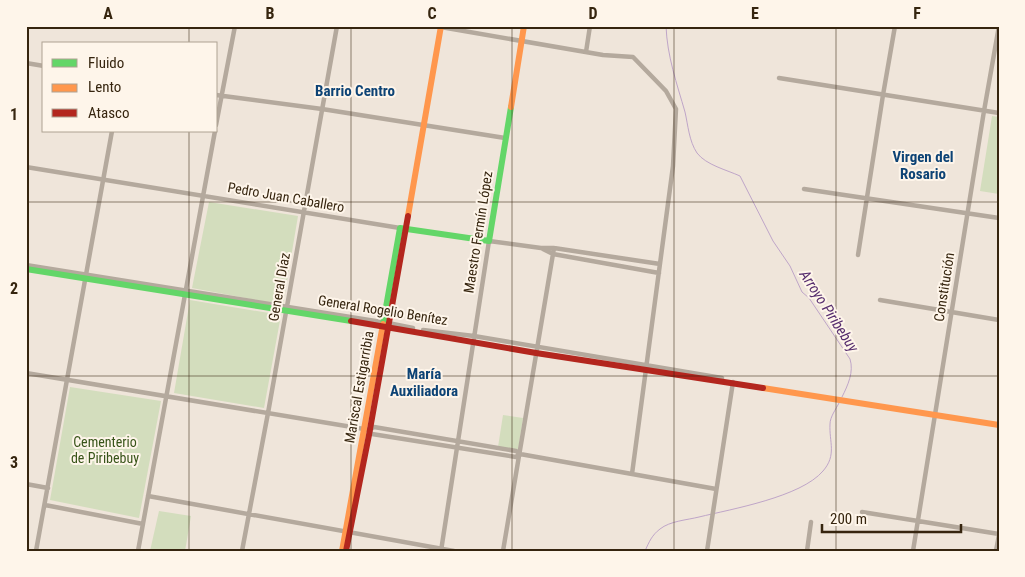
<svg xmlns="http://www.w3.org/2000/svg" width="1025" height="577" font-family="'Roboto Condensed',sans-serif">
<rect width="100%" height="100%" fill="#efe5da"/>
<path fill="#d3ddbd" d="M992 116 999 117V194L980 191Z
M209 202 298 216 283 305 192 288Z
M190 300 281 315 264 408 174 393Z
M70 387 161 401 139 518 50 500Z
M503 415 523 418 518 450 498 447Z
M159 511 191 516 185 551H150Z"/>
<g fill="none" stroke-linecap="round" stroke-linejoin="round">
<path stroke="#bfa5c8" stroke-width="1" d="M666 26C667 56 677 84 685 112 688 125 689 141 697 153 706 165 727 170 740 176L773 241 790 266 802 292 809 298 850 359C854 372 848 385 842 397
M645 551C649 542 652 535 660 529 670 521 687 520 699 517 732 509 801 497 823 471 837 455 829 442 830 424 830 417 836 409 839 403"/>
<path stroke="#b4a99d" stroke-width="4.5" d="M435 26 603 55 633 57 666 91 676 109 673 166 632 474
M26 31 27 26
M586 52 590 26
M26 63 44 66
M779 78 999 113
M216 95 322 109 505 138
M216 125 235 26
M26 167 400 228
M804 189 999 218
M543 249 553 254 659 273
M858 255 883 95 895 26
M26 265 388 323 413 328
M880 300 999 320
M423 330 474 336 722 378
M26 373 364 429 369 430 374 427 516 451 520 454 716 489
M369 430 372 434 516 457 518 455
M26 484 48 488
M148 496 454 551
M45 505 143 524
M862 512 999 534
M36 551 112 131
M138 551 215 131
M242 551 268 413 337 26
M441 551 489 241 541 248H554L660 264
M503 551 554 248
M707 551 733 382
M807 551 811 522
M913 551 984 111 999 26
M996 551 999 535"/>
<path stroke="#63d668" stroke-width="6" d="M26 269 351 321
M383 324 400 228 489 241 511 107"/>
<path stroke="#ff974d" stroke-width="6" d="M511 107 524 26
M408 216 441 26
M763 388 999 425
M342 551 383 324"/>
<path stroke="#b3261e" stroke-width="6" d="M351 321 536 353 763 388
M346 551 369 435 408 216"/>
</g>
<path fill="none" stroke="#36250f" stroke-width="1" stroke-opacity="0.55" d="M189 26V44M351 26V551M512 26V551M674 26V551M836 26V551M189 131V551M26 202H999M26 376H999"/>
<g text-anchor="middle" stroke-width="4" stroke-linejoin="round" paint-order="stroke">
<g font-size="14" fill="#36250f" stroke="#fef5ea">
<text transform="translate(286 197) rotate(10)" y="5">Pedro Juan Caballero</text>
<text transform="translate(478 232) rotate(-81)" y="5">Maestro Fermín López</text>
<text transform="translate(279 287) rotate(-80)" y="5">General Díaz</text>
<text transform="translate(944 287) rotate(-81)" y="5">Constitución</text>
<text transform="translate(383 310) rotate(9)" y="5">General Rogelio Benítez</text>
<text transform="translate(359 387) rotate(-80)" y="5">Mariscal Estigarribia</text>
</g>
<g font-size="14" fill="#385419" stroke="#fef5ea">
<text x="105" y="447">Cementerio<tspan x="105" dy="16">de Piribebuy</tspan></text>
</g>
<g font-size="15" font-weight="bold" fill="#0d4375" stroke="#fef5ea">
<text x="355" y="96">Barrio Centro</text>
<text x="923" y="162">Virgen del<tspan x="923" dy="17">Rosario</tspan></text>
<text x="424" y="379">María<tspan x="424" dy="17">Auxiliadora</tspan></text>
</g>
<g font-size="15" font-style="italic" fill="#562d6e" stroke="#fef5ea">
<text transform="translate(829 311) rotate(57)" y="5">Arroyo Piribebuy</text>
</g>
</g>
<rect width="1025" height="577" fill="none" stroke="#fef5ea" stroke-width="55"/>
<rect x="42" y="42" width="175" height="90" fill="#fef5ea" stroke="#aea292"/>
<rect x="52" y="59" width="25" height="8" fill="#63d668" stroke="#aea292"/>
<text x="88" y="68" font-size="15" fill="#36250f">Fluido</text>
<rect x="52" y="84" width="25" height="8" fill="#ff974d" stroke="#aea292"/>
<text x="88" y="92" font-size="15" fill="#36250f">Lento</text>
<rect x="52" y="109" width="25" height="8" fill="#b3261e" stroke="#aea292"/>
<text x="88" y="118" font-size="15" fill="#36250f">Atasco</text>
<path d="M822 524v8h139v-8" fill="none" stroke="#36250f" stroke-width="2.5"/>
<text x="830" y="524" font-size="15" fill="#36250f" stroke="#fef5ea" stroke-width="4" paint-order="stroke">200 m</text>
<rect x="28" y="28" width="970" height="522" fill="none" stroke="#36250f" stroke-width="2"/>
<g font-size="16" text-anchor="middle" font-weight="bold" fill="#36250f">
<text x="108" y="19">A</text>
<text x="270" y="19">B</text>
<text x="432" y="19">C</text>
<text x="593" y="19">D</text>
<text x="755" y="19">E</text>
<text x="917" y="19">F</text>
<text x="14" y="120">1</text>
<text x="14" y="294">2</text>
<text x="14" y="468">3</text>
</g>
</svg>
